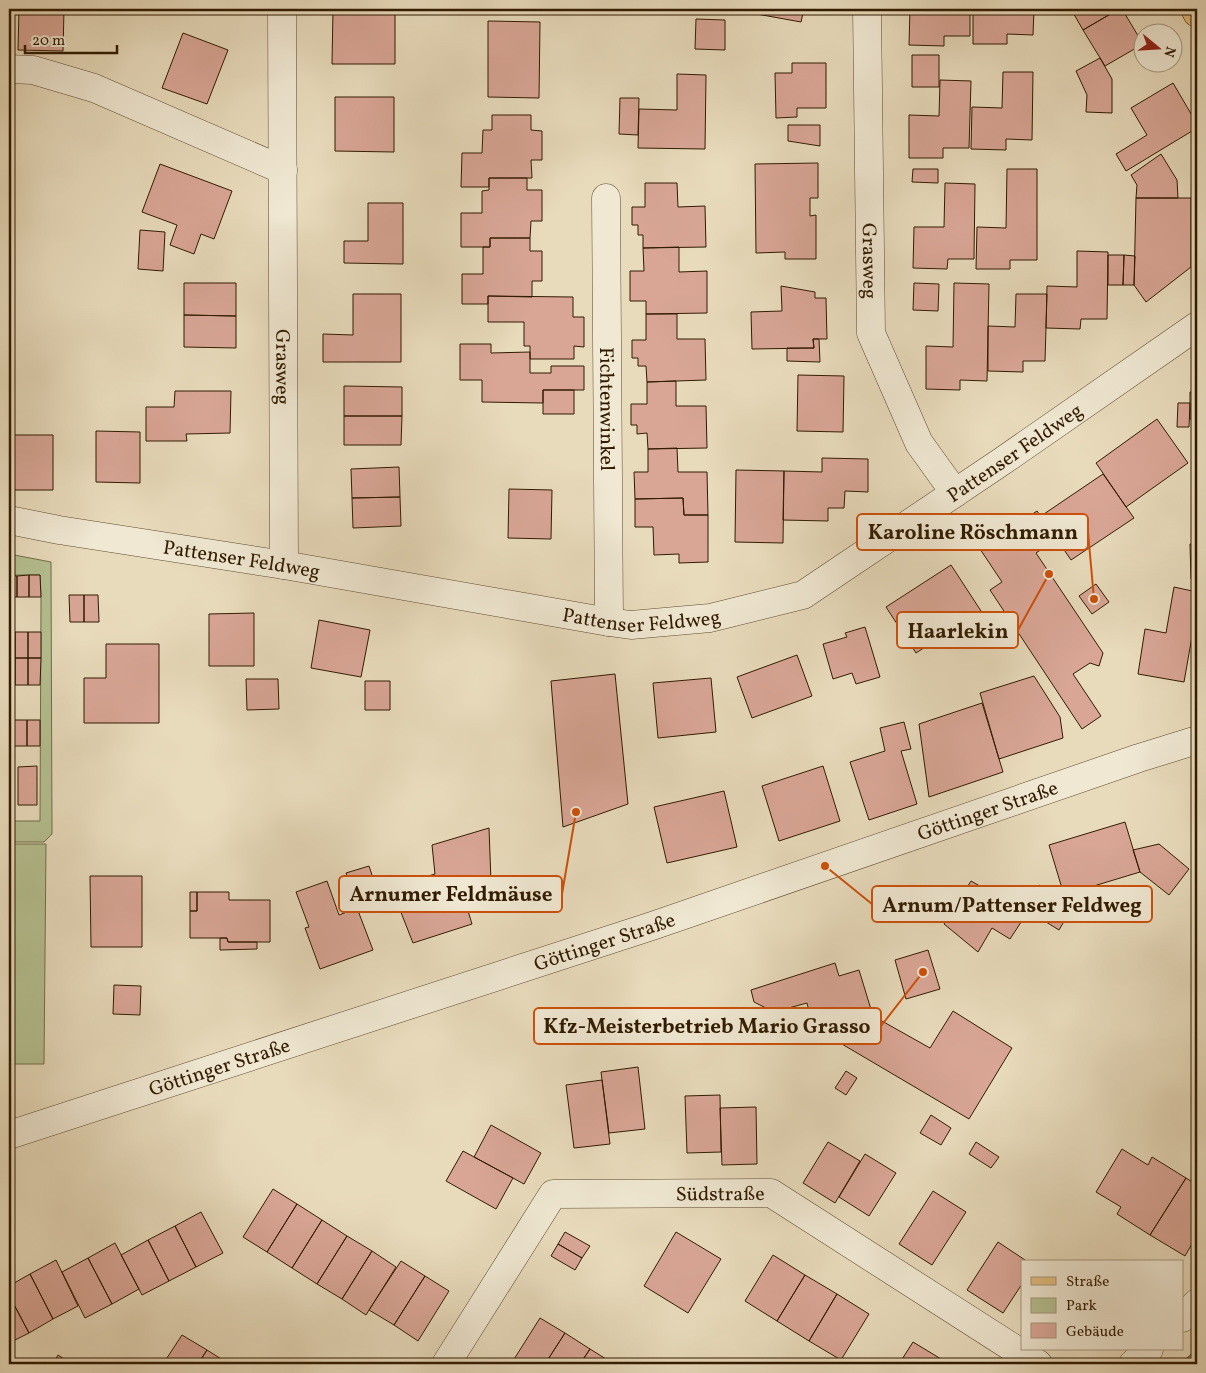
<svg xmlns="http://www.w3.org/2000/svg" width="1206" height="1373" font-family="Vollkorn,serif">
<rect width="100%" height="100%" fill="#e8dbbc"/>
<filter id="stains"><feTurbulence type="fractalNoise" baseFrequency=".004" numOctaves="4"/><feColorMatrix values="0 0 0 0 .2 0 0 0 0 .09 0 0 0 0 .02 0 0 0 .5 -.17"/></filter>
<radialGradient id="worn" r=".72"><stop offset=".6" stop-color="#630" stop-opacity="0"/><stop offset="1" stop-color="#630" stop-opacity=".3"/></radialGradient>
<path fill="#b5c091" stroke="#736e48" d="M9 554 51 562 52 834 44 842H9V821H40L41 597 40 575H9Z
M9 844H46L44 1064H9Z"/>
<path fill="#d9a696" stroke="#311b00" d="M19 9H64L63 51 18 50Z
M333 9H395V64H332Z
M729 9H804L801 22Z
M910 9H970V36H944V46L909 45Z
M973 9H1034L1033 35 1007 34V44H973Z
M1071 9H1119L1083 30Z
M1119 9H1122L1143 44 1105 66 1083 30Z
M696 19 725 20V50L695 49Z
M488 21 540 22 539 98 488 97Z
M183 33 228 50 207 104 162 88Z
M912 55H939V87H912Z
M1100 58 1112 79V113L1086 112 1087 95 1076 71Z
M792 63H826V108H797V117L776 118 775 73H792Z
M1003 72H1033L1032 140 1006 139V150L971 149 972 107 1002 108Z
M677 74 706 75 705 149 638 148 639 109 677 110Z
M940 80 971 81 969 148H943V158H909V115L939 116Z
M1173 83 1197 124V128L1126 171 1116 154 1147 135 1131 108Z
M335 97H394V152L335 151Z
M620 98H639L638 135 619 134Z
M492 115H531V130L542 131V160H531L532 178H489V187H461L462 153H482L483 130H492Z
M788 125H820V146L788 141Z
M1161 154 1177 180 1178 198H1136L1137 185 1131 175Z
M818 163V198H810V216L816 215V259H785V252L756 253 755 164Z
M160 164 232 191 214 239 201 234 194 254 170 245 177 225 142 212Z
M913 169H938V183L912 182Z
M1007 169H1037V260H1010V269H976L977 227 1006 228Z
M489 178H527V190H542V221H531L530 238H490V247H461V213H482V191L489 190Z
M645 183H677L678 207 705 206 706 247 643 248V235H638V225H632V207H645Z
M945 183 975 184 974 259H948L947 269 913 268 914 227H944Z
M1136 198H1191V267L1146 302 1134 285Z
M368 203H403V264L344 263V241H368Z
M140 230 165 232 163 271 138 269Z
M490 238H530V251H542V281H532V297L488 296V304H462V274H483V247H490Z
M679 247V272L707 271V313L646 314V301H630V271H644L643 248Z
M1077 251 1108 252 1107 319H1081L1080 329 1046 328 1047 286 1077 287Z
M1108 255H1124L1123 285H1108Z
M1124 255 1135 256 1134 285H1123Z
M184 283H236V316L184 315Z
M914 283 939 284 938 311 913 310Z
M954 283 989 284 987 381 960 380V390L926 389V346L953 347Z
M781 286 815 292V298H826L827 339H813L814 348 752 349 751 312 782 311Z
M353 294H401V362H323V334L353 335Z
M1016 294H1047L1045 361H1023V372L988 371V326L1015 327Z
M488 296 573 297V317H584V347L574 346V359H530V346H524V322H488Z
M646 314H677V339H705L706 380 647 382 646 366H638V358H632V340H646Z
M184 315 236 316V348L184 347Z
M813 339H819L820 362 787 361V348H814Z
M460 344H491V353L530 352V373H551V366H584V390H543V403L482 402V380H460Z
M798 375 844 376 843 432 797 431Z
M676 381V406H706L707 448 648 449 647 433 637 434V425H631V404H647V382Z
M344 386 402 387V416H344Z
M543 390H574V414H543Z
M175 391H231L230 433 186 434 187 441H146V407H174Z
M1190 392H1197V419H1190Z
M1178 403H1190L1189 427H1177Z
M344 416H402L401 445H344Z
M1157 419 1188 463 1126 507 1096 463Z
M96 431 140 432V483L96 482Z
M9 435H53V490H9Z
M677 448 678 472H707L708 515H684L683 498 635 499 634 472H648V449Z
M822 458 868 459V492L845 491 844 508H828V521L783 520 784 471 822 472Z
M399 467 400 497 352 498 351 469Z
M736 470 784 471 783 543 735 542Z
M1103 474 1134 518 1071 560 1041 516Z
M509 489 552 490 551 539 508 538Z
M400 497 401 526 353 528 352 498Z
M683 498 684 515H708V562L679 563V554L654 555 653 527H635V499Z
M1037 511 1057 539 1036 553 1103 653 1099 666 1090 663 1073 674 1101 716 1082 729 990 590 1002 582 980 549Z
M1190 544H1197V579H1191Z
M951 565 981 611 916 653 886 607Z
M9 575 17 576V597H9Z
M29 575V597H17V576Z
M29 575H40L41 597H29Z
M1096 584 1109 602 1092 614 1079 596Z
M1174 587 1197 592V608L1184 682 1138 674 1145 629 1166 633Z
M69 595H84V622H70Z
M84 595H98L99 622H84Z
M254 613V666H209V614Z
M319 620 370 630 361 677 311 668Z
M865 627 880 677 856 684 852 673 833 679 823 644 847 637 845 633Z
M9 632H15V658H9Z
M15 632H28V658H15Z
M28 632H41V658H28Z
M106 644H159V723H84V678H106Z
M797 655 812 696 752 718 737 677Z
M9 658H15V685H9Z
M15 658H28V685H15Z
M28 658H41L40 685H28Z
M615 674 628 804 563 827 551 681Z
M1034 676 1060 717 1063 738 999 759 980 693Z
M711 678 716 732 658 738 653 683Z
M246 679H278L279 709 247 710Z
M365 681H390V710H365Z
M982 703 1003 772 929 797 919 724Z
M9 720H14V746H9Z
M14 720H27V746H14Z
M27 720H40V746H27Z
M904 722 911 749 901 751 917 804 869 820 850 762 885 751 880 728Z
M37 766V805H18V767Z
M823 766 840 821 779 841 762 786Z
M724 791 737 847 667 863 654 807Z
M1125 822 1140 872 1064 895 1049 845Z
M489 828 491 882 462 891 472 924 413 943 391 887 435 874 432 845Z
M1159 844 1189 869 1169 895 1140 872 1133 850Z
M369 866 379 896 356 903 346 873Z
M90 876H142V947H91Z
M327 881 339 915 357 908 373 950 320 969 305 928 309 927 296 892Z
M971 881 1027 913 1010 939 992 928 978 952 944 924Z
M1039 885 1073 906 1059 930 1025 909Z
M190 892H197V911H190Z
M197 892H229V900H270V942H228L227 938H190V911H197Z
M220 938H227L228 942H257V949L220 950Z
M928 950 940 989 906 999 895 960Z
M835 963 839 976 859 970 873 1016 930 1048 953 1011 1012 1048 969 1119 830 1037 816 1040 807 1003 774 1012 754 1002 751 990Z
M114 985 141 986 140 1015 113 1014Z
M638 1067 645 1129 609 1133 601 1072Z
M846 1071 857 1078 846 1095 835 1088Z
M602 1080 610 1144 574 1148 566 1085Z
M720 1095 721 1152 687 1153 685 1096Z
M756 1107 757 1164 722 1165 720 1108Z
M931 1115 951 1128 941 1145 920 1133Z
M491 1125 541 1153 524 1184 474 1157Z
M828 1142 860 1161 835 1203 803 1183Z
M976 1142 999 1157 991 1168 969 1154Z
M1122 1149 1148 1165 1152 1157 1186 1178 1150 1235 1117 1214 1121 1207 1096 1192Z
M463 1151 513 1178 496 1209 446 1181Z
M865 1154 896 1173 869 1216 839 1197Z
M1186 1178 1197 1185V1235L1185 1256 1150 1235Z
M273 1189 297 1204 267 1252 243 1237Z
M933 1191 966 1212 932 1265 899 1244Z
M297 1204 322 1220 292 1268 267 1252Z
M201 1212 223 1253 196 1267 175 1226Z
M322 1220 347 1236 317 1284 292 1268Z
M175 1226 196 1267 169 1281 148 1240Z
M565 1232 590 1246 582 1258 558 1244Z
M676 1232 721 1259 688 1313 644 1286Z
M347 1236 372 1251 342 1299 317 1284Z
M148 1240 169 1281 142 1295 121 1255Z
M998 1242 1028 1262H1022V1284L1003 1313 967 1290Z
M115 1243 139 1289 112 1304 88 1258Z
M558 1244 582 1258 575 1270 551 1256Z
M372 1251 396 1267 366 1315 342 1299Z
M773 1255 805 1275 777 1321 745 1301Z
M88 1258 112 1304 85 1318 62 1272Z
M56 1260 78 1306 53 1319 30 1274Z
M401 1261 425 1276 394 1325 369 1310Z
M30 1274 53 1319 29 1333 9 1295V1286Z
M805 1275 837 1294 809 1341 777 1321Z
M425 1276 449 1291 418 1341 394 1325Z
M837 1294 869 1314 841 1360 809 1341Z
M9 1295 29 1333 9 1343Z
M540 1318 565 1333 545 1364H511Z
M565 1333 590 1349 580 1364H545Z
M182 1335 207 1350 198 1364H163Z
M913 1342 946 1362 944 1364H899Z
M590 1349 614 1364H580Z
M1197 1349V1364H1189L1185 1360Z
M207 1350 229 1364H198Z
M58 1355 72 1364H53Z"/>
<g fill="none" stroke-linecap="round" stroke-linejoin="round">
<defs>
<g id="minor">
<path id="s1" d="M282 9 284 565"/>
<path id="s2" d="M867 9 871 333 919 443 955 493"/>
<path d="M9 69 33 70 94 88 283 170"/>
<path id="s3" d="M606 198 609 622"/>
<path id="s4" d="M9 520 59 530 284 565 609 622 631 625 710 618 803 595 1001 462 1197 326"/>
<path id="s5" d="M9 1135 652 926 1139 758 1197 740"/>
<path d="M1182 1318 1197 1303"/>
<path id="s6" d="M446 1364 553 1194 771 1193 1038 1364"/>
<path d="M1133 1364 1149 1349"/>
</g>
<path id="major" d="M1195 9 1197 13"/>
</defs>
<use href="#minor" stroke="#5f4b2f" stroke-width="29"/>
<use href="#major" stroke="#311b00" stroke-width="29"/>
<use href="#minor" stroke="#f0e8d3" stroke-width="28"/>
<use href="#major" stroke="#e4be7e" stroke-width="28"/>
</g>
<g text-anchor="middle" stroke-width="4" stroke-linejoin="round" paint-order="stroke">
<g font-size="20" fill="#311b00" stroke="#f0e8d3">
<text dy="7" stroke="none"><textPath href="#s2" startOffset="252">Grasweg</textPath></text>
<text dy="7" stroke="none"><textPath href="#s1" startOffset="358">Grasweg</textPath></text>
<text dy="7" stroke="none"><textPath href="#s3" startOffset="211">Fichtenwinkel</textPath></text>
<text dy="7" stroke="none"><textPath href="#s4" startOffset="1061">Pattenser Feldweg</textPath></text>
<text dy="7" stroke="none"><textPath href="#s4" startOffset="236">Pattenser Feldweg</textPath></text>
<text dy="7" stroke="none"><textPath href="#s4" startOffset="641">Pattenser Feldweg</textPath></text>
<text dy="7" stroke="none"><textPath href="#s5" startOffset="1031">Göttinger Straße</textPath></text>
<text dy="7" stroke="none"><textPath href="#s5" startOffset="626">Göttinger Straße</textPath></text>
<text dy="7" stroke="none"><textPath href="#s5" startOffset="221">Göttinger Straße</textPath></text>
<text dy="7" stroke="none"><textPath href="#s6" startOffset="368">Südstraße</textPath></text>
</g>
</g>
<path fill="none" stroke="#cd500a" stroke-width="2" d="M1094 599L1088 532M1049 574L1018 630M576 812L562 894M825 866L872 904M923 972L881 1026"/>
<g fill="#cd500a" stroke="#f0e8d3" stroke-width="2">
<circle cx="1094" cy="599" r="5"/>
<circle cx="1049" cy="574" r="5"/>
<circle cx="576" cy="812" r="5"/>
<circle cx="825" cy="866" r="5"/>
<circle cx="923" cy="972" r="5"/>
</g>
<g fill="#f0e8d3" stroke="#cd500a" stroke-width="2">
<rect x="857" y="514" width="231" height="36" rx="5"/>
<rect x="897" y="612" width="121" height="36" rx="5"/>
<rect x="339" y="876" width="223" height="36" rx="5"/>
<rect x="872" y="886" width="280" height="36" rx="5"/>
<rect x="534" y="1008" width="347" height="36" rx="5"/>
</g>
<g font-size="21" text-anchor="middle" font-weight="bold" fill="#311b00">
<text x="973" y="539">Karoline Röschmann</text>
<text x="958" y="638">Haarlekin</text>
<text x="451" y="901">Arnumer Feldmäuse</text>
<text x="1012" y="912">Arnum/Pattenser Feldweg</text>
<text x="707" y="1033">Kfz-Meisterbetrieb Mario Grasso</text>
</g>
<rect width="1206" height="1373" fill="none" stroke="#e8dbbc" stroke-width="30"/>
<rect x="10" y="10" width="1186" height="1353" fill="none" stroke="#311b00" stroke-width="2.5"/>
<rect x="15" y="15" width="1176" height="1343" fill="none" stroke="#311b00"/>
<rect x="1021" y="1260" width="162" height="90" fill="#f0e8d3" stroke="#a4967f"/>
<rect x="1031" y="1277" width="25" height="8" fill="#e4be7e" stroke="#a4967f"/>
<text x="1066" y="1286" font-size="15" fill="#311b00">Straße</text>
<rect x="1031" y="1298" width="25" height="15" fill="#b5c091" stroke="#a4967f"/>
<text x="1066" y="1310" font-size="15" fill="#311b00">Park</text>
<rect x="1031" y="1323" width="25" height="15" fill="#d9a696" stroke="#a4967f"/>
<text x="1066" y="1336" font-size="15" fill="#311b00">Gebäude</text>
<g transform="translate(1158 48) rotate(108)"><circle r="24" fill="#f0e8d3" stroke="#a4967f"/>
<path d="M0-4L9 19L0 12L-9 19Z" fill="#8f2418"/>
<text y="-8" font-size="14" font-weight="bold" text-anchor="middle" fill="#311b00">N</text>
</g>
<path d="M25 45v8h92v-8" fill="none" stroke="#311b00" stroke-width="2.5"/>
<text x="32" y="45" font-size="15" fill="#311b00" stroke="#f0e8d3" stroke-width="4" paint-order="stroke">20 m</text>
<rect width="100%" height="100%" filter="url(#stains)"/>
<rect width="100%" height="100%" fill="url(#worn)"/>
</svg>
